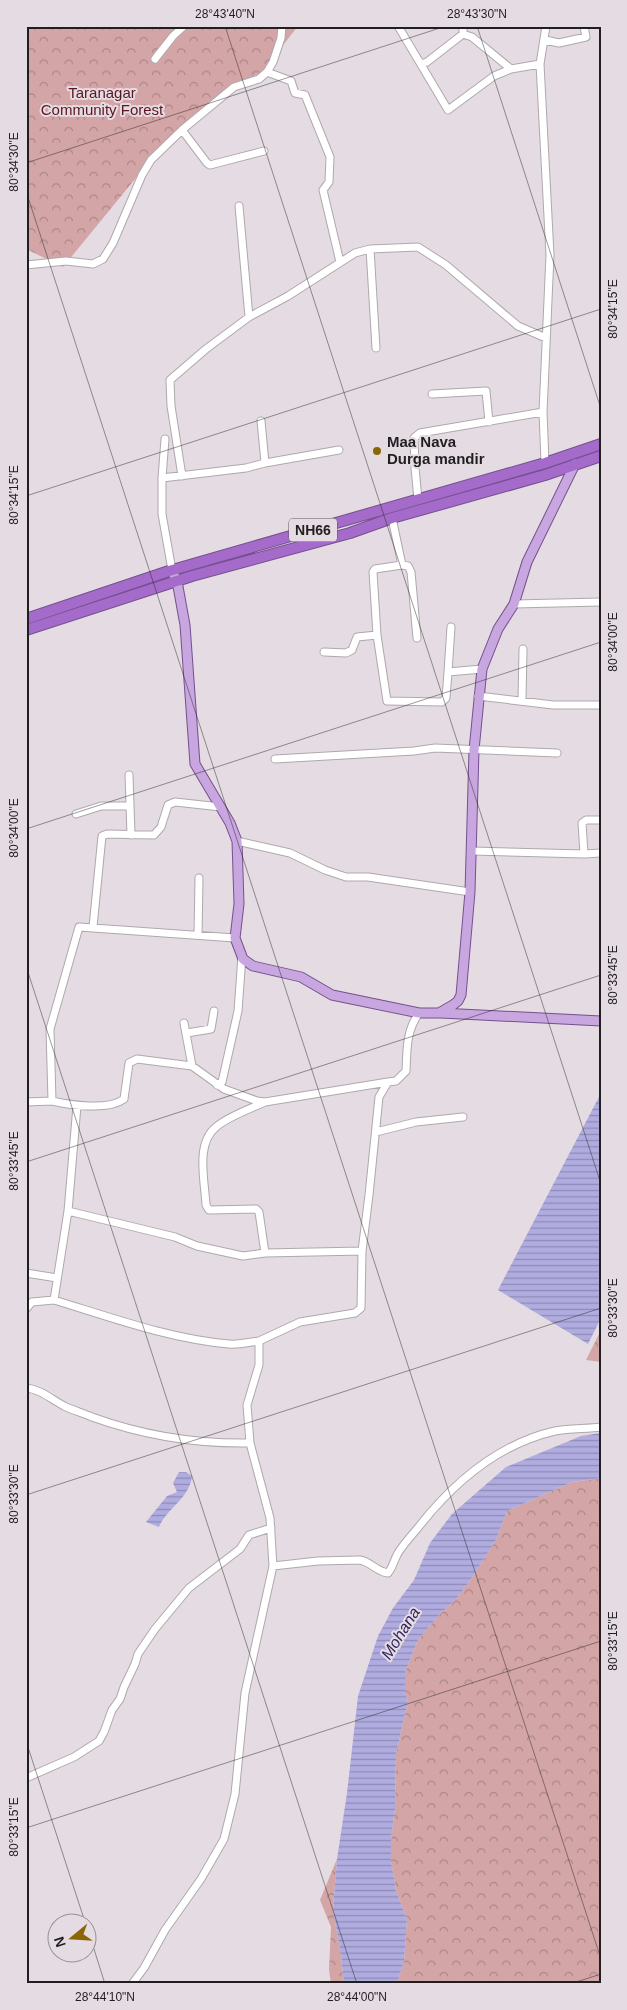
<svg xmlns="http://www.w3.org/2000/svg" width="627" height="2010" font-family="Helvetica,sans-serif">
<defs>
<pattern id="forest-crowns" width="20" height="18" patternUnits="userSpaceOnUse" patternTransform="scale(1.25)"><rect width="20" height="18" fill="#d4a5a6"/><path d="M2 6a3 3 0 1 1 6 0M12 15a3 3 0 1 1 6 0" fill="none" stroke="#ac8687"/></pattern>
<pattern id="water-rules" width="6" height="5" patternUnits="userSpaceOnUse" patternTransform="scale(1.25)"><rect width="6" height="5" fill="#b0ace0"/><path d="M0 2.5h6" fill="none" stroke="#8f8bb5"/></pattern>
</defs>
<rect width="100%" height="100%" fill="#e4dce2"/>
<path fill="url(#forest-crowns)" d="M26 26H298L262 72 221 93 149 162 63 267 26 249Z
M601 1330V1362L586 1360Z
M601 1478V1984H397L404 1961 407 1919 396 1891 391 1861V1840L395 1809 396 1754 408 1701 405 1693V1672L418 1640 440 1614 456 1599 469 1582 496 1540 507 1511 572 1482Z
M337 1859 333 1909 341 1956 344 1984H331L329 1970 331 1927 320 1900Z"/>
<path fill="url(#water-rules)" d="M601 1093V1318L588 1344 498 1290Z
M601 1433V1478L572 1482 507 1511 496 1540 469 1582 456 1599 440 1614 418 1640 405 1672V1693L408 1701 396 1754 395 1809 391 1840V1861L396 1891 407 1919 404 1961 397 1984H344L341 1956 333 1909 337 1859 347 1793 358 1696 378 1636 393 1608 414 1580 430 1543 452 1514 506 1467 581 1436Z
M179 1472H186L192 1476C190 1498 167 1508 159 1527L146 1522 167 1496 177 1492 173 1483Z"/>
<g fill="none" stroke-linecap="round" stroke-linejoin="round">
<defs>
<path id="minor" d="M398 26 448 110 494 76 511 69 540 64
M463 26V34L472 37 511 69
M545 40 559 43 586 37 584 26
M155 59 173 36 184 26
M419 61 421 64 427 62 463 34
M267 72 291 81 295 93 305 95 330 157 329 182 323 190 340 262
M182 130 207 163 210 165 264 151
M239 206 249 317
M370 249 376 348
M26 265 66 261 93 264 103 259 113 243 142 175 151 160 182 130 234 87 259 79 267 72 273 62 281 38 282 26
M432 394 486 391 489 422
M265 463 339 450
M545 463 543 412 550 255 540 64 546 26
M182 476 171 406 170 380 206 349 249 317 288 296 355 253 370 249 418 247 446 265 518 326 546 338
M162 478 165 439
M418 499 415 468 414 438 420 433 543 412
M392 518 402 565 408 566 411 572 417 638
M402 565 375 569 373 572 377 635 387 701 442 702 446 698 448 672 482 669
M172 570 162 514V478L246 468 265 463 261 421
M514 604 601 602
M324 652 346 653 352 650 357 637 377 635
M448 672 451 627
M478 696 553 705H601
M522 700 523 649
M275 759 414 751 435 748 557 753
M129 775 131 835
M76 814 101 806H130
M237 841 290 853 325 870 346 877H368L470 892
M471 851 584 854 582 823 586 820H601
M584 854 601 853
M93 927 102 836 107 834 154 835 161 827 168 805 175 802 221 807
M198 935 199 878
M235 938 79 927 50 1029 52 1101C70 1105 108 1111 124 1099L129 1063 137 1059 192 1066 224 1089 257 1101 265 1102 388 1082
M184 1023 192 1066
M187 1033 211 1029 214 1011
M217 1085 222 1082 238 1011 242 956
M26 1102 52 1101
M77 1106 68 1211 54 1300C110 1317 170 1339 229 1344 239 1345 250 1342 259 1341
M376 1132 416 1122 463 1117
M68 1211 175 1237 197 1246 243 1256 265 1253 362 1251
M265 1253 259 1212 256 1209 209 1210 206 1205C205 1182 195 1144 216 1127 229 1116 250 1109 265 1102
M26 1273 57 1278
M26 1309 32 1302 54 1300
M26 1388C40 1389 51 1399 64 1406 72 1410 83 1413 92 1417 142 1435 197 1444 250 1443
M273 1566 318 1561 360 1560C371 1562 377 1572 388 1573 393 1567 394 1560 398 1553 403 1545 410 1537 417 1529 452 1484 498 1444 555 1431 570 1428 586 1429 601 1427
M26 1778 74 1757 99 1741 104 1732 112 1710 120 1699 124 1687 135 1664 138 1654 155 1629 189 1588 240 1549 249 1535 271 1528
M132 1984 144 1968 165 1930 201 1879 224 1839 235 1794 245 1693 273 1566 270 1518 250 1443 247 1405 259 1365V1341L300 1322 355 1313 361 1308 362 1251 369 1195 379 1097 388 1082 396 1081 406 1071C407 1050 406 1031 419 1013"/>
<path id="major" d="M174 575 177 581 185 625 195 764 230 823 237 841 239 904 235 938 243 959 253 966 301 977 332 995 419 1013H439L453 1005 458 1001 461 995 470 892 474 750 482 669 498 629 514 604 527 562 575 464
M441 1013 601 1021"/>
<path id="highway" d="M26 619 169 571 545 463 601 444
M26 630 192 576 350 533 392 518 545 475 601 456"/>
</defs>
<use href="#minor" stroke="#afa8ad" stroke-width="9"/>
<use href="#major" stroke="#76508e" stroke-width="11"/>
<use href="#highway" stroke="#76508e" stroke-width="12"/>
<use href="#minor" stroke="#fff" stroke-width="7"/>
<use href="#major" stroke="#c8a6df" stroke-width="9"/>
<use href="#highway" stroke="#a46bca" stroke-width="10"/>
</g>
<path fill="none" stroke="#211e20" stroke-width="1" stroke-opacity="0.45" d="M225 26 601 1184M477 26 601 409M26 163 446 26M26 191 601 1959M26 496 601 309M26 829 601 642M26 966 357 1984M26 1162 601 975M26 1495 601 1308M26 1741 85 1922M26 1828 601 1641M88 1930 105 1984M570 1984 601 1974"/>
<circle fill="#8a6605" stroke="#e4dce2" stroke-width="2" cx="377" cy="451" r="5"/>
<g text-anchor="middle" stroke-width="4" stroke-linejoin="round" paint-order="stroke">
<rect fill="#e4dce2" stroke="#5c575a" stroke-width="1" x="289" y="518.5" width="48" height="23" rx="4"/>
<g font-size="14" font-weight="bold" fill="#211e20">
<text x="313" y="535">NH66</text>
</g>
<g font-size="15" fill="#5e151f" stroke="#e4dce2">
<text x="102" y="98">Taranagar<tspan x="102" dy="17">Community Forest</tspan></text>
</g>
<g font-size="15" font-weight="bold" fill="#211e20" stroke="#e4dce2" text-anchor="start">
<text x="387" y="447">Maa Nava<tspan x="387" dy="17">Durga mandir</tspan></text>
</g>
<g font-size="16" font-style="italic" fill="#312461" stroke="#e4dce2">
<text transform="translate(400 1633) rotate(-58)" y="6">Mohana</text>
</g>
</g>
<rect width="627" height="2010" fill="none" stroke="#e4dce2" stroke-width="55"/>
<g transform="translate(72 1938) rotate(252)"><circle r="24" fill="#e4dce2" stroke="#969094"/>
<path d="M0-4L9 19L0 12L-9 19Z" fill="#8a6605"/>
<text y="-8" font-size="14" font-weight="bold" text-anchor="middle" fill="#211e20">N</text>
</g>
<rect x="28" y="28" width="572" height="1954" fill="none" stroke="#211e20" stroke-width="2"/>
<g font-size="12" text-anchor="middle" fill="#211e20">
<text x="225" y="18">28°43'40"N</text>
<text x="477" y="18">28°43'30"N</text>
<text transform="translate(14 162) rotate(-90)" y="4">80°34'30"E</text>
<text transform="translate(613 309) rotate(-90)" y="4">80°34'15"E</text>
<text transform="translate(14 495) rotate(-90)" y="4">80°34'15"E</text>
<text transform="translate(613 642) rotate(-90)" y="4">80°34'00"E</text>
<text transform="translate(14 828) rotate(-90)" y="4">80°34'00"E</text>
<text transform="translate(613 975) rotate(-90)" y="4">80°33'45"E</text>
<text transform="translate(14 1161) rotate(-90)" y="4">80°33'45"E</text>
<text transform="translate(613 1308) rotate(-90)" y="4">80°33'30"E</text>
<text transform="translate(14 1494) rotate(-90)" y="4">80°33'30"E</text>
<text transform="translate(613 1641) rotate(-90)" y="4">80°33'15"E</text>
<text transform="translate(14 1827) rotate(-90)" y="4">80°33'15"E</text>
<text x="105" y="2001">28°44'10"N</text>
<text x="357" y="2001">28°44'00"N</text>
</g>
</svg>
